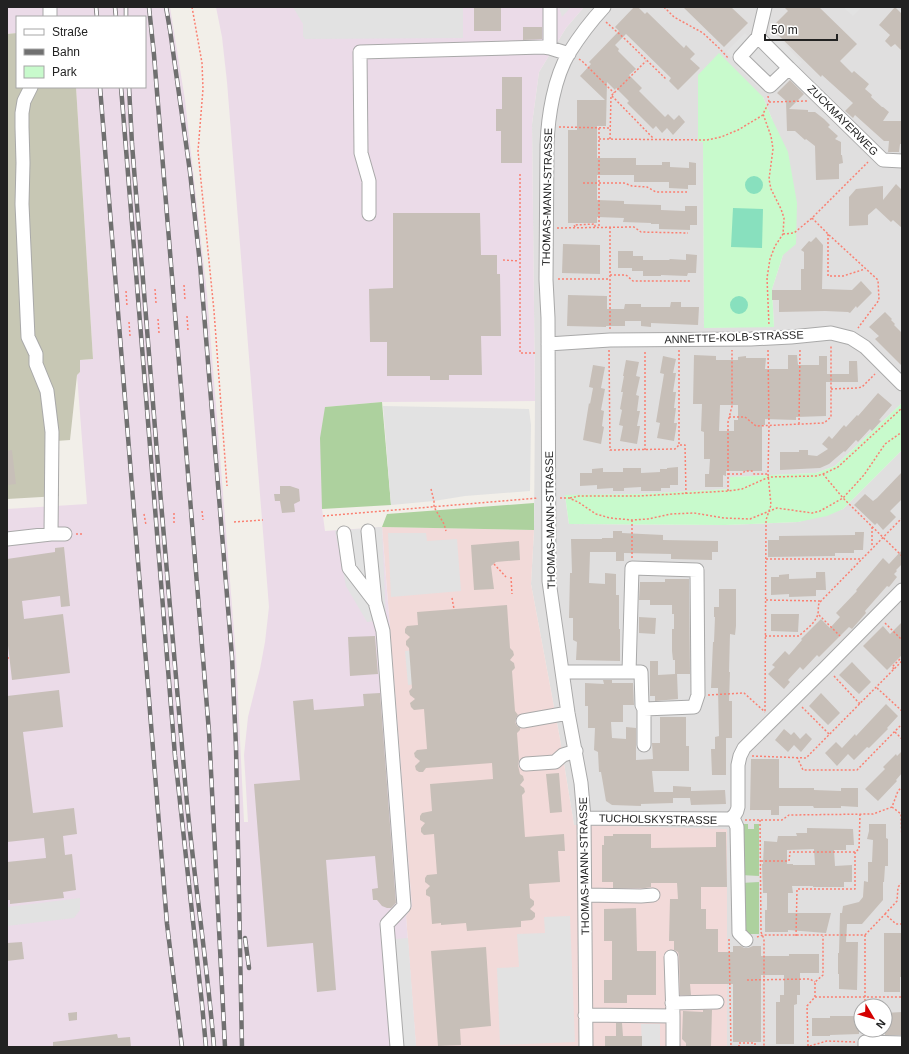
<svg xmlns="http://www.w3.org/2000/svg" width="909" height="1054" font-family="Arial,sans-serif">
<rect width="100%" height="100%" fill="#f2efe9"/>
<path fill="#e0dfdf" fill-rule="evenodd" d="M584 7H902V403L835 466 816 473 730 477V489L639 494 565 496 569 524 725 525 798 522 843 509 902 450V1047H727V830L574 825 560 739 531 584 534 530 535 401 532 124 539 72 566 28ZM763 97 772 119 783 255 772 289 774 326 704 328 703 142ZM861 1006H885V1030H861Z"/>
<path fill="#f2dad9" d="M382 527 534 530 531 584 560 739 574 825 727 829V1047H416L406 916 412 907Z"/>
<path fill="#ebdbe8" d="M7 7H170L185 100 207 294 236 656 244 822H248L244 755 248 717 260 669 265 642 269 607 227 82 222 37 216 7H584L566 28 539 72 532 124 535 401 382 402 325 407 322 509 325 531 382 527 412 907 406 916 416 1047H7V509L87 504 77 375 80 372V360L93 359 76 87H145V17H17V33L7 34Z"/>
<path fill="#c7c7b4" d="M17 33V87H76L93 359 80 360V372L77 375 70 440 56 441 59 496 7 499V34Z"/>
<path fill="#add19e" d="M382 402 391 505 322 509 320 438 325 407Z
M534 503V530L382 527 387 514Z
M741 824H748V829H754V824H759V876L741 875Z
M759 882V934H741V883Z"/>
<path fill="#c8facc" d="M719 53 763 97 772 119 788 152 797 203 796 244 783 255 772 289 774 327 704 328 703 142H698V75Z
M902 403V450L843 509 827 516 798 522 725 525 569 524 565 495 639 494 730 489V477L816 473 835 466Z"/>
<path fill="#88e0be" d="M745 185a9 9 0 1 1 18 0a9 9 0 1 1-18 0Z
M733 208 763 209 762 248 731 247Z
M730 305a9 9 0 1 1 18 0a9 9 0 1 1-18 0Z"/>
<path fill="#e2e2e2" d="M293 7H463V38L305 39 303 36V24Z
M559 7H571L562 17Z
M843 7H862L853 16Z
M772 32 802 62 771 95 764 89 762 91 737 67 739 64 726 52 745 33 750 39H766Z
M383 406 529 409 531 425 530 491 465 496 434 501 391 505Z
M382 527 386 620 367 622 346 586 335 531Z
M388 533H426L427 541 457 539 461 591 391 597Z
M415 650 417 684 408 685 405 651Z
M80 898V910L74 918 7 926V907Z
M570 916 575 1042 500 1045 497 968 519 967 517 934 545 933 544 917Z
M408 938 416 1047H390L382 940Z
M641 1024H660V1047H642Z"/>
<path fill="#c7bfb8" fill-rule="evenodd" d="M474 7H501V31H474Z
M634 7H638L645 14 647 12 684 48 686 45 695 54 690 59 700 68 678 90 669 81 671 78 626 34 615 45 619 49 618 51 636 69 629 75 642 88 639 91 665 117 668 114 674 120 679 115 685 122 673 135 667 128 662 133 656 126 653 129 627 103 629 101 616 88 615 90 607 82 606 126H597V158H636V165H662V162H670V167L689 168V162L696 163V185H688V189L669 188V182H634V175H597V200L624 201V204L661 205V210L685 211V206H697V225H690V230L659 229V224H651V223L623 222 624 218 597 217V223H568V130H577V100H605L580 76 591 64 589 62 619 31 615 27Z
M683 7H731L748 23 724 47Z
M784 7H819L857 44 840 61 852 73 854 71 869 84 865 89 872 95 871 97 882 107H883L889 112 883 121H902V144H900L899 152H888L889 141H884L855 115 853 118 845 111 853 103 822 75 821 77 771 28 788 11Z
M895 7 902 14V51L895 44 891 47 885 41 890 35 879 25Z
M523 27H542V39L523 40Z
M502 77H522V163H501V131H496V109H502Z
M790 80 804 94 789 109 808 110V112H815L824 119 830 125 828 127 838 136 835 139 841 142V155H842L843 163 839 164V179L816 180 815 146 806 139 805 140 795 131H787L786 101 777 93Z
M896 184 902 190V228L893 220 891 222 876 208 868 215V225L849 226V197L856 189 883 186V200Z
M393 213H480L481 255H497V274H500L501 336H481L482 375H449V380H430V376H387V342H370L369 289 393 288Z
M816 237 823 245 822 289 852 290 861 281 872 293 857 308 856 306 850 313 848 312 825 311 779 312V300H772V290H801V269H804V252L801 250 809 241 811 242Z
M563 244 600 245V274L562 273Z
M618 251H633V256H643V260H669L670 259 686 260V254L697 255 696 273H688L687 276 661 275V276H643V271H632V268H618Z
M568 295 607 296V309H624L625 304H641V307H670L671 302H681V307H699L698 325 651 323V327L641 326V321H625V326H606V327L567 326Z
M885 312 892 319 891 320 895 324 894 325 902 333V366L875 339 879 336 869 327Z
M694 355 716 356V360H738V357L746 356V358H766L765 369H788V355H797L798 365H819V356H827V374H849V361H857L858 382H826V416L796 417V420L765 419V425H762V471H726V476L723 475V487H705V474H709L710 459H704V432L701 431 702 404H693ZM720 405H738V420H734V431H719Z
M663 356 676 359 673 373H676L673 392H676L674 408H676L674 423H677L674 441 657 438 660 423 656 422 664 374 660 373Z
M626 360 639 362 636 376 640 377 636 395 639 396 637 411H640L637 426H640L637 444 620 441 623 426 619 425 622 410 620 409 623 392H621L624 376H623Z
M593 365 605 367 601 388 605 389 601 410 604 411 602 426 604 427 601 444 583 440 589 403 590 404 593 388 589 387Z
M878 393 892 405 879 420 881 421 872 431 870 429 858 442 856 440 845 452 844 451 829 464 820 468 780 470V452H799V450H808V455L817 456 828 449 822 444 829 436 832 439 844 425 846 427 857 415 858 416Z
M12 450 16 484 7 485V451Z
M678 467V485H670V488H661V491H641V487L624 488V491H613V488L597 489V485L580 486V473H592V469L603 468V472H623V468H641V473L660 472V469H667V468Z
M902 472V499L890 511 896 517 883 530 877 523 875 525 854 505 865 494 873 501 877 498Z
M280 486H290L299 489 300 501 294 504 295 512 282 513 280 501H275L274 494H280Z
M613 531H622V533L663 535V540L718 541V552H712V560L671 559V554L624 553V561H616V552H590L589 583 605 584V573L616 574V595H619V629H620V661L576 660 577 642 573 640V618H569L570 573H572L571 539H602V538H613Z
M855 532H864L863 550H854V553H835V556L768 557V540H779V536L855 535Z
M519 541 520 560 496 562 491 566 494 589 474 590 471 545Z
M64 547 70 606 61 607 60 596 22 601 24 619 63 614 70 673 12 680 7 637V559L55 552V548Z
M902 550V564L896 570 897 571 894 574 897 577 889 587 887 586 865 611 866 613 852 629 849 627 819 657 817 655 803 670 800 667 788 680 790 682 784 689 768 674 775 667 772 665 785 651 789 655 802 640 801 639 821 619 830 628 840 617 836 613 857 591 856 590 883 558 889 564Z
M816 572H825L826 590H816V596L789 597V594L771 595V577H779V575L789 574V579L816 578Z
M665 579H689L690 674H677L678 699 655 701V696H650V661H658V675L675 674V660H673L672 651V629H674V614H672V605H650V600H639L640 582H665Z
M719 589H736V626L735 635 730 634 729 672H730L729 701H732V738H726V775H712L711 749H715V737L719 736 718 688H711L713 642H714L715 617H714V607H719Z
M507 605 510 648 513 651 514 655 510 660 514 663 515 668 512 671 515 711 518 715 516 718 515 722 517 726 520 728V730L517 733 519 760 518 765 520 774 523 776 524 780 520 785 524 788 525 792 522 795 525 837 564 834 565 851H558L560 882 529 884 530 898 534 901V905L530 909 535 913V917L532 920 521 921V927L467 931 466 923 441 925V923L432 924 430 897 426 895V890L430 886 425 882V878L427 875 437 874 434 834 424 835 421 832V828L425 823 420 820V816L422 813 432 811 430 784 493 779 492 763 426 768 423 772H419L416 770 415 766 420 761 415 757 414 753 417 750 427 749 424 709 414 710 411 707 410 703 415 699 410 695 409 691 412 688 409 648 406 645V641L410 637 405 633V629L407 626 418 625 417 612Z
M771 614H799L798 632 771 631Z
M639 617 656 618 655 634 639 633Z
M902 622V655L887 670 863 646 883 626 890 634Z
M375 636 378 674 350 676 348 637Z
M852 662 871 682 859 694 839 675Z
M603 680H612V683H633L634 705H623V722H611L612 738 626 739V727L636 728V760L653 759 652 743H660V717H686V746H689V771H652L654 792H673V803L641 804V806L612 805 606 801 601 772H599L598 752 594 750 595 728H588V706H585V683L604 684Z
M59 690 63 727 23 732 33 813 74 808 77 834 63 836 65 855 72 854 76 890 63 892 64 898 10 904V900H7V862L46 858 44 838 7 842V696Z
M380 693 396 903 391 908H387L382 906 377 900H373L372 889 378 888 375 856 326 860 336 990 317 992 313 943 267 947 254 784 300 780 293 701 313 699 314 710 364 706 363 694Z
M821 693 840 713 828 725 809 706Z
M886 704 898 716 887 728 888 729 869 748 867 747 854 760 848 754 837 766 825 753 836 742 842 748 855 734 856 736Z
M784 729 791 735 794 732 800 739 806 733 812 739 801 752 794 745 788 752 775 740Z
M902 751V773L896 780 897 781 878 801 865 789 885 769 883 767 896 754 897 756Z
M751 759H779V788H814V790L841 791V788H858V807L841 806V808H814L813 806H779V815H771V810H750Z
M559 773 562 812 550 813 546 774Z
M673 786 691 787V791L725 790 726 804 691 805 690 798H673Z
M869 824H886V838L888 839V866H885L884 882H883V900L862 924H847L846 942H858L857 990 839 989V974H838V953H839L840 913H842L843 906 859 902 863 897 864 881 868 882V862H872L873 840 867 839 869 831Z
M807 828 853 829 854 845H846V850H834L835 866 852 865V882H844V887H813V886H792L793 893H788V913H831L826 933 788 930V932H765V910H767V893H763L762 864H763L764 841 777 842 778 836H797L796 833H807ZM814 849 815 865H793V864H787V850Z
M716 832H726L727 887H701V909H706V929H718V952H733V946H741L744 948H748L753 946H761V956H789V954H819V973H800V995H797V1004L794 1005V1044H776V1002H780V995H784V975H761V1042H733V984H690L691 995H680L679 956 678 952 674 950V941H669L670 899H678L677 883H651V887L645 888H613V882H602V845H604V836H613V834H651V848L716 847Z
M636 908 637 951H656V995H627V1003H604V980H612V941H604V909Z
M884 933H902V977H900V992H884Z
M22 942 24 959 7 961V943Z
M486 947 491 1026 460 1029 461 1045 438 1046 431 951Z
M703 1010H712L711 1047H686V1043L682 1039 683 1011 703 1012Z
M77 1012V1020L69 1021 68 1013Z
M902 1012V1035H885V1013Z
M830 1016H859V1034L830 1035V1036H812V1018H830Z
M616 1023H622L623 1036H642V1047H605V1036H616Z
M117 1034 118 1038 130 1037 131 1047H53V1042Z"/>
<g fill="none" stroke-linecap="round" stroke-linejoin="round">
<defs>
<path id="minor" d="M50 7V17
M758 37 789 68 770 86 740 57 758 37 765 7
M550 48V7
M789 68 883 160 902 161
M31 87 24 101 22 113V127L23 163 22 204 28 337 36 354V364L47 391 52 432 51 534
M369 214V181L361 153 360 52 543 47 550 48 569 54
M548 344 610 340 751 339 791 337 831 333 851 338 865 347 902 384
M368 531 375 602 383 631 404 906 387 924 397 1047
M344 533 349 568 375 602
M7 539 51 534H65
M562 672H641L642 705 644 709V745
M629 672 632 568 697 570 698 695 694 707 644 709
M523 721 568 713
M526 764 555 762 563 755 576 751
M584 818 729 819C734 817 737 813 738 807V765L740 756 744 748 825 668 902 590
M733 818 737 827 739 933 746 940
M585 895 641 896 653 895
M671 957 673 1016
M672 1003 717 1002
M585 1015 673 1016V1047
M586 1047 584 818 581 783 568 713 549 581 548 318 546 280 547 145C548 116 554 78 569 53 579 37 591 21 604 7
M865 1047V1042L902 1043"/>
</defs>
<use href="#minor" stroke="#a9a9a9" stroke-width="15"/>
<path stroke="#fa8072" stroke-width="1.5" stroke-dasharray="2 2" stroke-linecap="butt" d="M192 7 202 63 203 89 198 151 214 311 227 486
M664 7 674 17 703 33 719 48 729 59
M606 22 625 39 666 79
M579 59 583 62 614 93
M612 96 654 139
M768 96 769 102 763 114 771 136 773 149 769 179 771 189 781 209 784 218 783 234 775 246 770 259 767 278 769 326
M769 102 807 101
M559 127 610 128
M599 128V227
M599 139 707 140 721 137 738 130 763 115
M610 139 611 96 646 61
M520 174V353H535
M583 183H624L632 186 647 187 656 192H687
M812 218 828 234 878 280 879 300 858 328
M575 227 574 225 595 224V227
M610 227V329
M557 228 634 227 641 232 688 233
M783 234 794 233 812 218 868 162
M828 234V276H843L865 269
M503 260 519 261
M610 275H626L633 281H690
M558 279H610
M184 285 185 300
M155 289 156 303
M126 291 127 306
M187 316 188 331
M158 319 159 333
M129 322 130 336
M609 350 610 450 675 449 679 445
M679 350V445H685L686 494
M831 389 857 388 862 387 875 374
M729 417H745L756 426 824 423 831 417V345
M799 424 800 348
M645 450V350
M728 474H742L745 471H752L754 474H768
M823 474 843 498 902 556
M431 489 434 501V507L444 524 446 531
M728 491V422L732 406V350
M560 498H569L578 502 596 514 610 518 632 520 648 519 671 514 694 513 724 518 750 519 777 508 812 513 820 511 843 498 864 475 885 444 902 432
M570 498 579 496H639L728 491 742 489 769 477 816 476 823 474 838 467 902 408
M202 511 203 520
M174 513V523
M144 514 146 525
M323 516 538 498
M234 522 263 520
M872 527V547
M76 534H84
M632 558V520
M766 559H861
M494 564 506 577
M511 577 512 594
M452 598 454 609
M766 600 821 601
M819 615 840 636
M885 623 902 640
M765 636H799C805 630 817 622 818 613 819 608 817 605 821 601L902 518
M7 658H9
M894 669 892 667 902 657
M834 676 860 704
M877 688 902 711
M708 695 744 693 765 712
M802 707 829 734
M765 711 766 520 771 505 768 474 769 426 768 350
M895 732 902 739
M752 756 806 758 902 661
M797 757 803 770H857L902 724
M892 807 901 814 902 843
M745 820H782L789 815 873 814 892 807 898 791 902 787
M760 820 761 932 764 939V1047
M761 861H789L790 852H855
M885 914 897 901 898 887 902 883
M865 935V1006
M865 935 885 914 896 924H902
M796 936 797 889H855V852L859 849 860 814
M757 937 763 935H865
M729 939 731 1047
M747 980 810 979 815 982
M815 997V982L823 975V936
M808 1046 807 1006 815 997H902
M739 1047V1043H755V1047
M806 1047 827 1041 855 1042"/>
<use href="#minor" stroke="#fff" stroke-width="13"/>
<defs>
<path id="rail" d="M96 7 97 17
M115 7 116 17
M126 7V17
M149 7 154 55 209 732 225 1047
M166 7 170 30 190 172 200 264 232 657 236 747 242 1047
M100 87 167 924 182 1047
M121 87 175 756 202 1004 206 1047
M129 87 132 144C150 360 166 577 186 793 194 878 207 962 214 1047
M245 938 249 968"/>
</defs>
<use href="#rail" stroke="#707070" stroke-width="4.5"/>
<use href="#rail" stroke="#fff" stroke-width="3" stroke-dasharray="9" stroke-linecap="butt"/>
</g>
<g text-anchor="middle" stroke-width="4" stroke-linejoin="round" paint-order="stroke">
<g font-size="11" fill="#222" stroke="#fff">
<text transform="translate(843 120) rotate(45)" y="4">ZUCKMAYERWEG</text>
<text transform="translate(547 197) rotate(-89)" y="4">THOMAS-MANN-STRASSE</text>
<text transform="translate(734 337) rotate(-2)" y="4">ANNETTE-KOLB-STRASSE</text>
<text transform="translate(550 520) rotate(-91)" y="4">THOMAS-MANN-STRASSE</text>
<text transform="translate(658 819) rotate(1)" y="4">TUCHOLSKYSTRASSE</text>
<text transform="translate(584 866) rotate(-91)" y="4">THOMAS-MANN-STRASSE</text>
</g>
</g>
<rect width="909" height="1054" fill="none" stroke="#222222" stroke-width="16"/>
<rect x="16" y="16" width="130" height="72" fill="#ffffff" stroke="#a7a7a7"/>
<rect x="24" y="29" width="20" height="6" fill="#ffffff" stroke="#a7a7a7"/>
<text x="52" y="36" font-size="12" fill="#222222">Straße</text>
<rect x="24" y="49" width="20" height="6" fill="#707070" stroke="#a7a7a7"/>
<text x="52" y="56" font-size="12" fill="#222222">Bahn</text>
<rect x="24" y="66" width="20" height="12" fill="#c8facc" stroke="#a7a7a7"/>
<text x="52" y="76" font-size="12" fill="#222222">Park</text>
<g transform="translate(873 1018) rotate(128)"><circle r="19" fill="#ffffff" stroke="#a7a7a7"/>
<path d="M0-3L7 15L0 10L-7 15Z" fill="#d40000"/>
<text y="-6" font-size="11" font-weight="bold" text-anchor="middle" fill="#222222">N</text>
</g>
<path d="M765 34v6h72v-6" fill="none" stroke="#222222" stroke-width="2"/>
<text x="771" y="34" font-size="12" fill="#222222" stroke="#ffffff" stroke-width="3" paint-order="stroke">50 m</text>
</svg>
